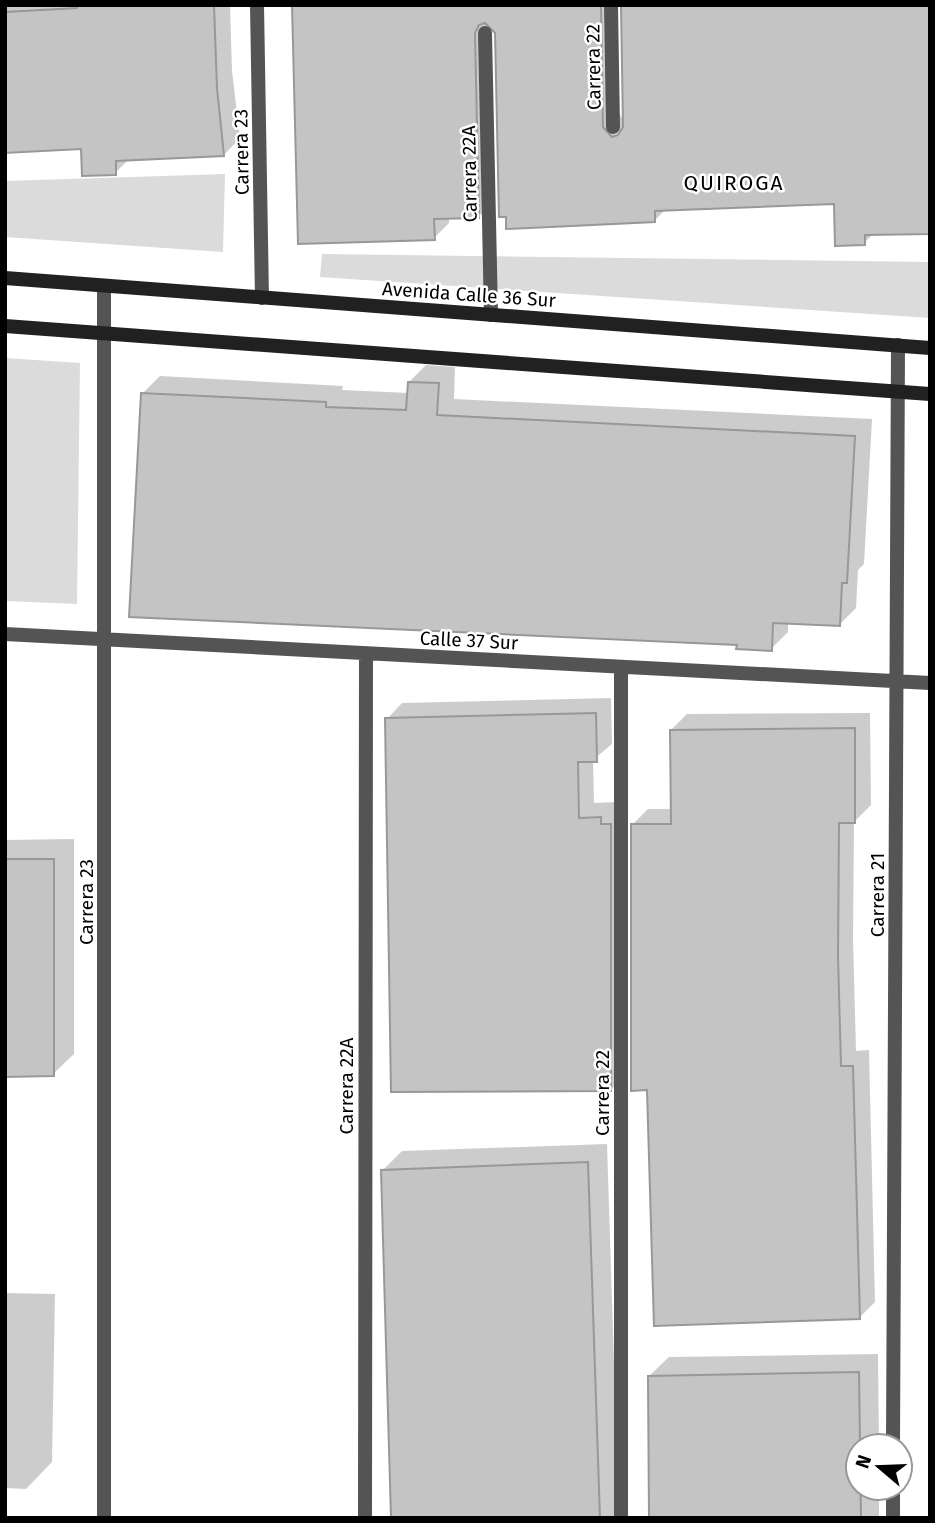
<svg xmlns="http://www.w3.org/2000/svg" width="935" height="1523" font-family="'Fira Sans',sans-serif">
<rect width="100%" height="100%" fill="#fff"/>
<path fill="#dbdbdb" d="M225 174 223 252 5 237V181Z
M322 254 930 262V318L320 277Z
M5 358 80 363 77 604 5 601Z"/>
<path fill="#0003" d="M5 5H230L232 71 240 138 224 155 129 159 115 173 83 147 5 152Z
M293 5H616L618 111 624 122 622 5 874 233 864 243 836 202 666 209 654 221 490 26 494 201 479 216 449 217V223L434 238Z
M426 365 455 367 454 399 872 419 864 564 858 570 856 608 839 625 788 622V632L771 649 738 644 143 393 160 376 343 386 342 390 409 393V382Z
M611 698 612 744 593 760 594 803 616 802 626 1074 611 1090 513 1092 466 1088 387 719 402 703Z
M870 713 871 805 854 822 853 939 856 1051 869 1050 875 1302 859 1318 649 1089 632 825 648 809H672L671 730 687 714Z
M74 839V1054L53 1074 5 1075V840Z
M607 1144 619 1518H393L383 1170 402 1151Z
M5 1293 55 1294 52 1462 26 1489 5 1488Z
M878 1354 879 1446H858V1488H879V1518H651L649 1376 669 1357Z"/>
<path fill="#c4c4c4" stroke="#989898" stroke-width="2" d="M77 5H214L217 88 224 156 116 161V175L82 176 81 149 5 153V12L77 8Z
M292 5H601L603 127 612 137 618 135 623 127 621 5H930V234L865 235V245L835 246 834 204 655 211V222L506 229V217H499L495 33 485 23 479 25 475 33 479 218 434 219 435 240 298 244Z
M408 382 439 383 437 415 855 436 847 583H842L840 626 773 623 772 651 736 649 737 645 671 642 129 617 141 393 326 402V407L406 410Z
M596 713 597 762H578L579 818 601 817V824H611V1091L391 1092 385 718Z
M855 728V823H839L838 956 841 1066H853L860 1319 654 1326 647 1090 631 1091V824H671L670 730Z
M5 859H54V1076L5 1077Z
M588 1162 600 1518H391L381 1170Z
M859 1372 861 1518H649L648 1376Z"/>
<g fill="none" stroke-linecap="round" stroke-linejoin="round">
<path stroke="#545454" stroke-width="14" d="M257 5 262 298
M611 5 613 127
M485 33 491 315
M5 634 930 683
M893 1446 898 345
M104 1518V286
M365 1518 366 654
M621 1518V668
M893 1518V1488"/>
<path stroke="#212121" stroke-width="14" d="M5 278 930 348
M5 326 930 394"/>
</g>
<g text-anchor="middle" stroke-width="5" stroke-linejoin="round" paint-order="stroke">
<g font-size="19" fill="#000" stroke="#fff">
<text transform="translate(593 67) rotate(-91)" y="7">Carrera 22</text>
<text transform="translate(241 152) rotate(-91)" y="7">Carrera 23</text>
<text transform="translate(469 174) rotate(-91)" y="7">Carrera 22A</text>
<text transform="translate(469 294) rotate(4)" y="7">Avenida Calle 36 Sur</text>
<text transform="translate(469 640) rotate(3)" y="7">Calle 37 Sur</text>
<text transform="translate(877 895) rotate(-90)" y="7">Carrera 21</text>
<text transform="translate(86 902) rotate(-90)" y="7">Carrera 23</text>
<text transform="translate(346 1086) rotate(-90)" y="7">Carrera 22A</text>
<text transform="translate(602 1093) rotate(-90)" y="7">Carrera 22</text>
</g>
<g font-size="21" letter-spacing="2" fill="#000" stroke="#fff">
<text x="734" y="190">QUIROGA</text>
</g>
</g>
<rect width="935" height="1523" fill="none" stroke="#000000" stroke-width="14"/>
<g transform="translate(879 1467) rotate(289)"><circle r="33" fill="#ffffff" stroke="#999999" stroke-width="2"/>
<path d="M0-5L12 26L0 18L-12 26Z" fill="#000000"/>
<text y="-10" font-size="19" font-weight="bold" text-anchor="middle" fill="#000000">N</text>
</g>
</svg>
